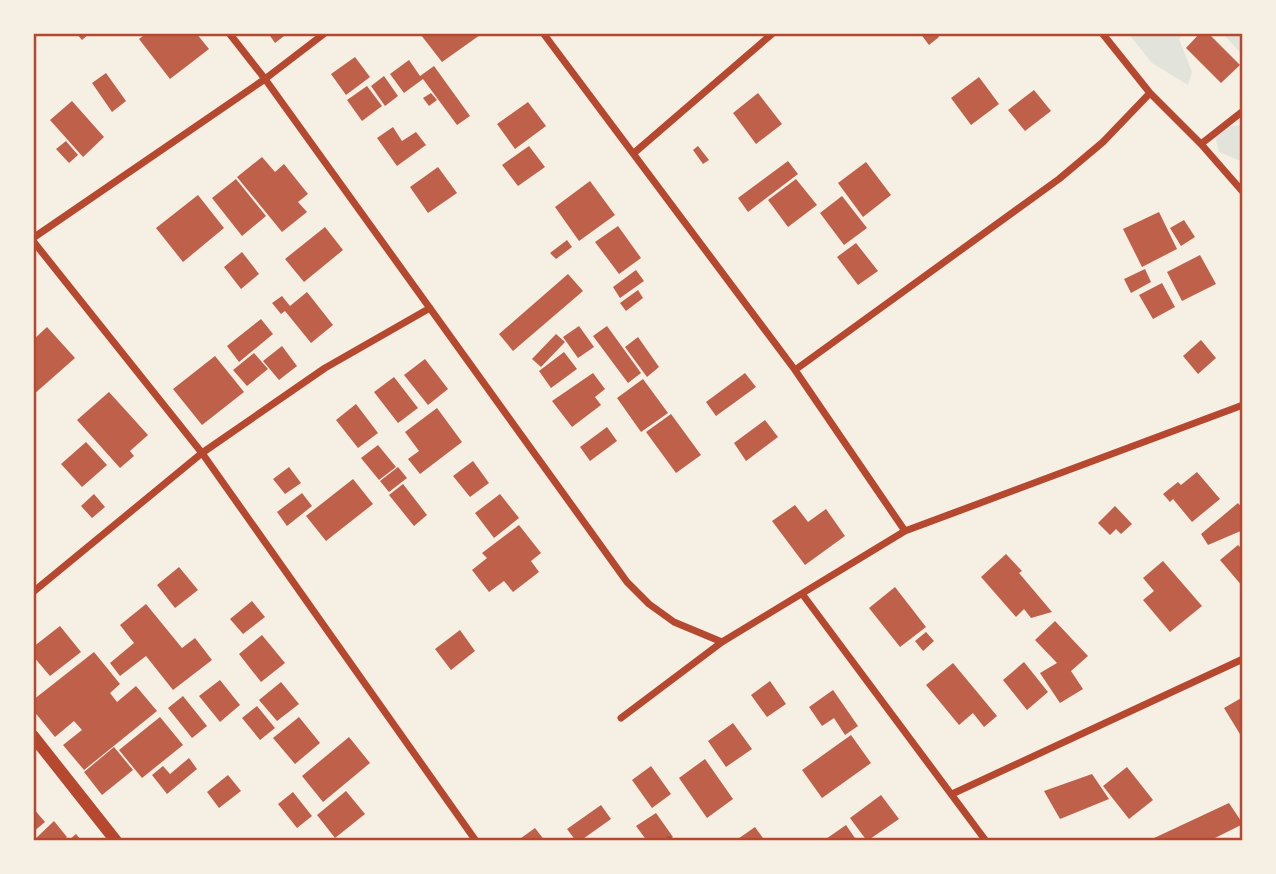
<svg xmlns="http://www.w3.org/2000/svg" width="1276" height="874" font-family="'DM Sans',sans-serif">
<rect width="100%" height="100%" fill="#f6efe4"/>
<path fill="#e2e4dc" d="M1128 33H1184L1179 39 1192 72 1188 85 1152 63Z
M1222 33H1243V54L1241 53Z
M1243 125V162L1219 152 1215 136 1221 127Z"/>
<path fill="#bf614a" d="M76 33H90L82 40Z
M147 33H196L209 49 170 79 139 39Z
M268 33H288L275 43Z
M423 33H478L480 35 442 62 421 35Z
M920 33H937L939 37 929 45Z
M1200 33H1208L1240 65 1221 83 1186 48Z
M355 57 370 77 346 95 331 74Z
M409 60 420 76 434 66 470 116 457 125 423 79 404 93 390 74Z
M106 73 126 101 112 112 92 83Z
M384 76 398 96 385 106 371 86Z
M979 77 999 104 971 125 951 98Z
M367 86 382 106 362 121 347 100Z
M1034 90 1051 111 1025 131 1008 110Z
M431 93 437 100 429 106 423 98Z
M758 93 782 124 756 144 733 113Z
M72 101 104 137 83 157 50 120Z
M528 102 546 126 515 149 497 124Z
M393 127 402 141 416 132 426 145 397 166 377 138Z
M66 141 78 155 69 163 56 149Z
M529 146 545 167 518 186 502 165Z
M698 146 709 160 703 164 693 150Z
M262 157 275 172 284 164 308 194 298 202 307 212 282 232 237 177Z
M788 161 798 174 748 212 738 198Z
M866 162 891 195 863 217 838 183Z
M438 167 457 193 428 213 410 187Z
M236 179 266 216 242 236 212 198Z
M796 179 817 205 788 227 768 200Z
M590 181 615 215 579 241 555 207Z
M198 195 224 228 183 262 156 228Z
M842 196 867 228 844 245 820 213Z
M1159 212 1177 249 1142 267 1123 229Z
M1184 220 1195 237 1181 246 1170 228Z
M618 226 641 258 619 274 595 242Z
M325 227 343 250 304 282 285 259Z
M567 240 572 247 556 259 550 253Z
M856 243 878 271 858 285 837 257Z
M242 252 259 274 241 289 224 267Z
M1200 255 1216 284 1182 301 1167 272Z
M1145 269 1151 282 1131 293 1124 279Z
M636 270 644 281 620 298 613 287Z
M568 274 583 291 513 351 499 334Z
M1162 283 1175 307 1153 319 1139 295Z
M638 290 643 298 626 311 620 303Z
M307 292 333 325 311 343 285 311 281 314 272 303 282 296 290 306Z
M261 319 273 334 239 362 227 346Z
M579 326 594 347 578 358 563 337Z
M607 326 641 373 628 383 593 336Z
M47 327 75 358 33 395V340Z
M556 334 565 342 541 367 532 359Z
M638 337 659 367 647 377 625 347Z
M1201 340 1216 358 1198 374 1183 356Z
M282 346 297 366 279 380 263 361Z
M564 352 577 369 551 388 539 371Z
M254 353 268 369 247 386 233 370Z
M215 356 244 392 202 425 173 389Z
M425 359 448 389 428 405 404 375Z
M593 373 605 389 595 397 601 405 572 427 552 401Z
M745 373 756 387 716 416 706 402Z
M394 377 418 408 398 423 374 392Z
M643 379 668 413 641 432 617 398Z
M109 392 148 435 130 451 134 456 120 468 77 420Z
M356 404 378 433 358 448 336 420Z
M437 408 462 442 420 474 408 459 419 451 405 432Z
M671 414 701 455 676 473 646 432Z
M765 420 778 437 746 461 734 443Z
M607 427 617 441 590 461 580 447Z
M86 442 107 465 82 487 61 464Z
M378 445 396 467 379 480 361 458Z
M473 461 489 483 470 497 453 476Z
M289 467 301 483 285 494 273 479Z
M398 467 407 478 389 492 380 481Z
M1197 472 1220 499 1192 522 1173 499 1170 502 1163 494 1178 482 1181 485Z
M353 479 373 504 326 541 306 516Z
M403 484 427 515 414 526 389 495Z
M302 493 312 506 287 526 277 512Z
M94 494 105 507 92 518 81 506Z
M500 494 519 518 494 538 475 513Z
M1238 503 1243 509V530L1208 545 1201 534Z
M795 505 808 522 826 509 845 536 805 565 772 521Z
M1115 506 1132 524 1121 534 1116 529 1110 535 1098 523Z
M519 525 541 553 531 561 539 572 513 592 504 581 489 592 472 570 487 558 482 553Z
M1238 545 1243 550V587L1220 560Z
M1006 554 1022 571 1019 573 1052 612 1031 618 1024 609 1016 617 981 577Z
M1163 561 1202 606 1170 632 1143 600 1154 591 1143 578Z
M179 567 198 590 175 608 157 585Z
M895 587 926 627 900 647 869 608Z
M252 601 265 617 243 634 230 619Z
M146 604 182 648 195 638 212 660 173 690 146 656 120 676 110 663 134 643 120 625Z
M1055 621 1088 656 1071 671 1083 689 1060 703 1040 673 1057 663 1035 640Z
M60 626 81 652 50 676 33 656V647Z
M460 630 475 651 451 670 435 649Z
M926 632 934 641 923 651 915 641Z
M262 635 285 663 261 682 239 654Z
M94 652 120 684 110 693 117 702 136 686 157 711 84 770 63 745 82 730 74 721 55 737 33 710V700Z
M1024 662 1048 692 1027 710 1003 680Z
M953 663 997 716 984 727 973 713 959 725 926 685Z
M220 680 240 705 220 722 199 696Z
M770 681 786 704 767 717 751 695Z
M281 682 299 704 277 721 259 700Z
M833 690 858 726 845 735 834 718 822 726 809 707Z
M183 696 207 726 192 738 168 708Z
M1243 697V739L1224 708Z
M257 706 275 728 260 740 242 718Z
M160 717 183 745 142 778 119 750Z
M299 717 320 743 295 764 273 738Z
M733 723 752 749 726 767 708 741Z
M851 735 871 763 822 798 802 770Z
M349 737 370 763 323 802 302 776Z
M114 747 133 770 102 795 84 772Z
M189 758 197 769 167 794 152 775 163 766 170 774Z
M705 759 733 799 707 818 679 778Z
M651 766 671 794 652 808 632 780Z
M1127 767 1153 800 1129 819 1103 786Z
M1092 774 1109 799 1060 819 1044 791Z
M228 775 241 791 219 808 207 792Z
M346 791 365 814 335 838 317 815Z
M293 792 312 816 297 828 278 804Z
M881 795 899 819 867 841 850 818Z
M1229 803 1243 824 1209 841H1153L1152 839Z
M601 805 611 819 580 841H576L567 829Z
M33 808 45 822 33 832Z
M656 813 673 837 668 841H647L636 826Z
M54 821 67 837 63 841H33Z
M846 825 857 841H823Z
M755 827 765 841H735Z
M535 828 545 841H517Z
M76 834 82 841H68Z"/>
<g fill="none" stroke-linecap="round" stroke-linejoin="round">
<path stroke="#b5482f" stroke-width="7" d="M229 33 265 79 627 582 649 604 674 622 722 642
M543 33 795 370 905 531
M1102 33 1150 93 1201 144 1243 192
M1201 144 1243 111
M634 153 773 33
M33 238 265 79 325 33
M33 241 202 453 476 841
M795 370 1059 179 1103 142 1150 93
M33 592 202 453 325 368 430 308
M803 595 986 841
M621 718 722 642 905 531 1243 405
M952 794 1243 659
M669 840 670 841"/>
<path stroke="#b5482f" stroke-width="12" d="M33 736 116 841"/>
</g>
<rect width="1276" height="874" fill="none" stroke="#f6efe4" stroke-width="70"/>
<rect x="35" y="35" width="1206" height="804" fill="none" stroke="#b5482f" stroke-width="2.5"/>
</svg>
